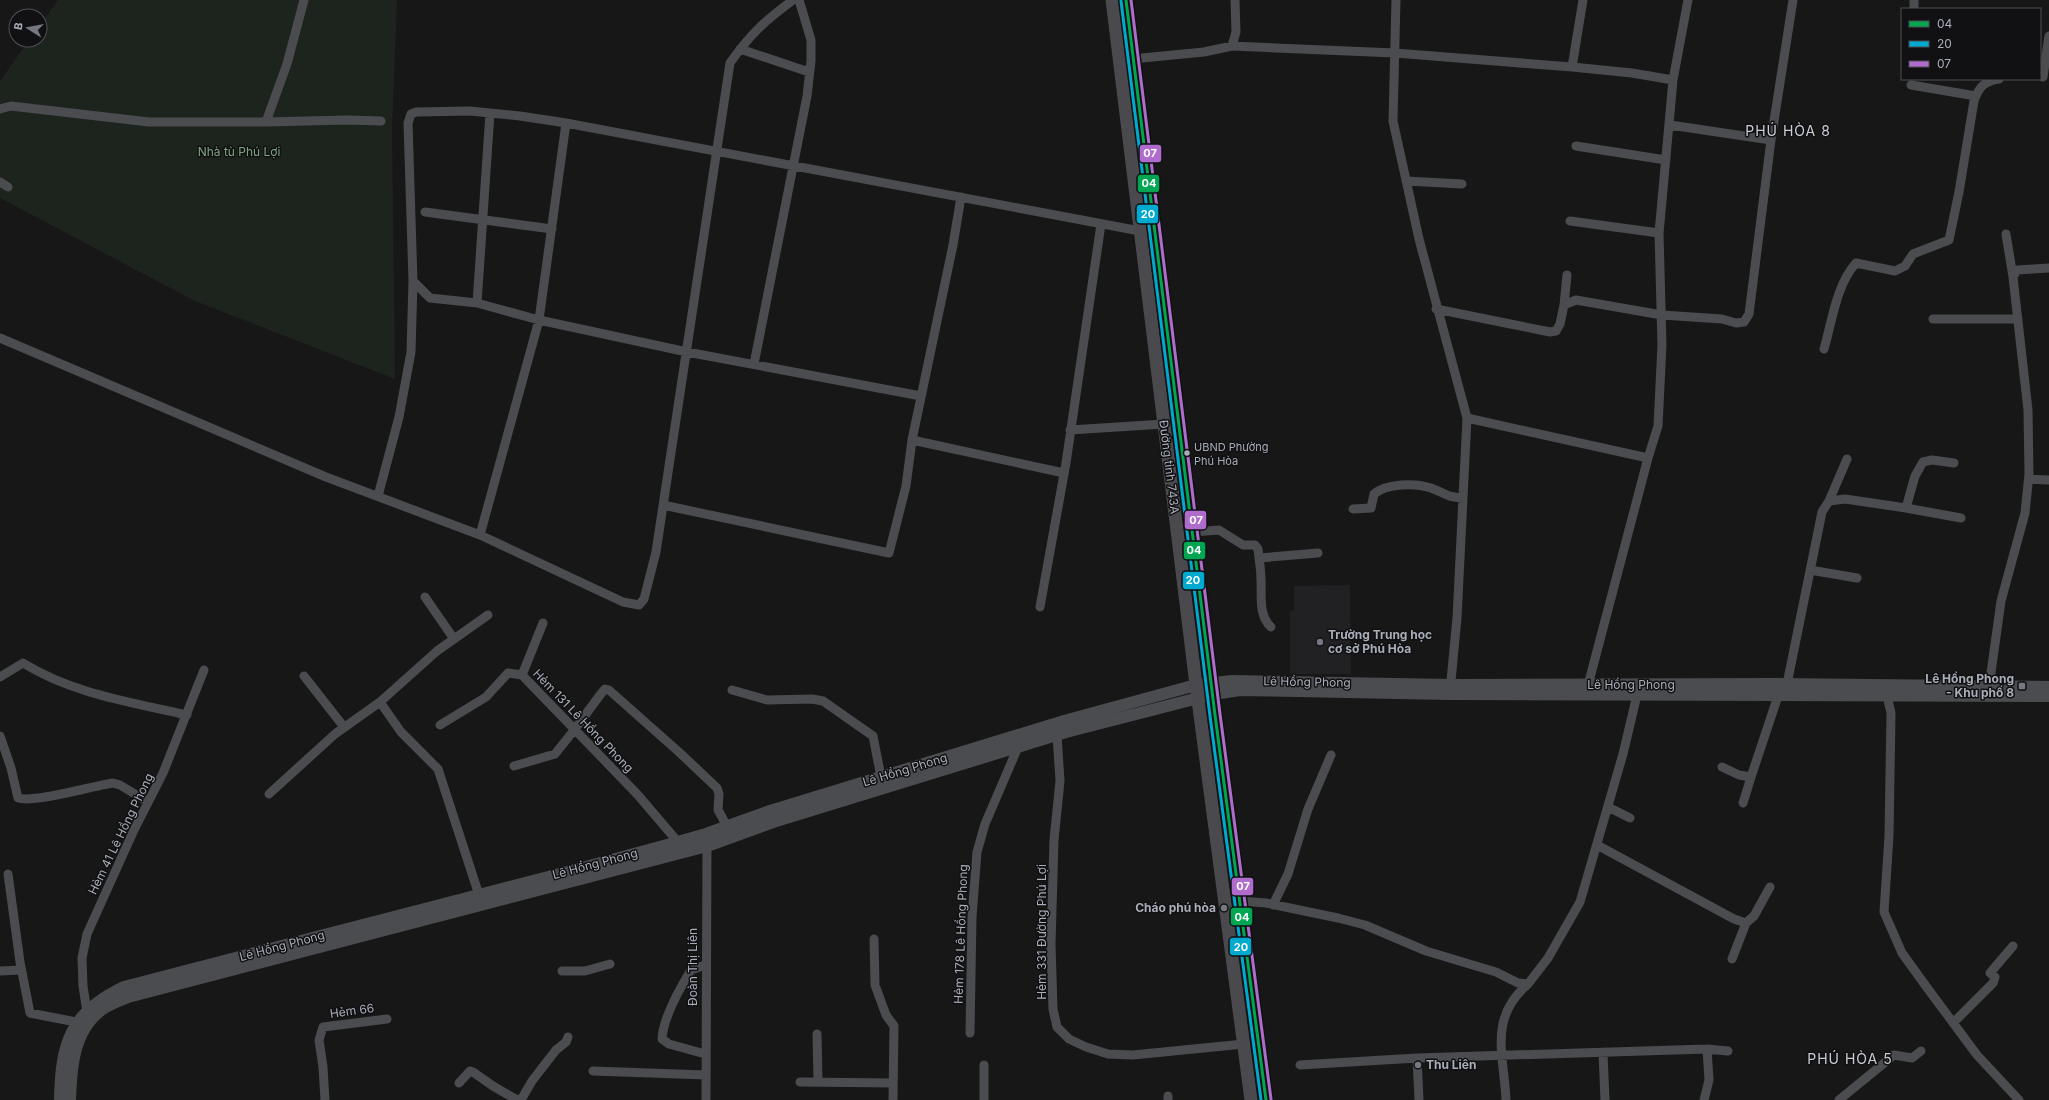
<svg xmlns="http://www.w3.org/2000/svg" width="2049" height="1100" font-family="Inter,sans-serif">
<rect width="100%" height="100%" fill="#171717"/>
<path fill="#212123" d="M1350 585 1351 674H1290V611L1294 610V586Z"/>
<path fill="#1d241e" d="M58 0H397L392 129 395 379 195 301 0 198V81L29 40H40V25Z"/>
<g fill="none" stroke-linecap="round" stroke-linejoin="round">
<path stroke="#4b4c50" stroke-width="9" d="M1396 0 1393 121 1419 239 1467 418 1457 618 1450 691
M1914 9V0
M1232 46 1236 32 1235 0
M740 49 809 72
M1132 59 1204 52 1232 46 1395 53 1572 67 1632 73 1673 80
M1572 67 1583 0
M2043 77 2049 36
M1911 85 1976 96
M0 109 11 106 149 122H266L287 64 304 0
M266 122 347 120 381 121
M1670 125 1771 140
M1576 146 1666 160
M1406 181 1462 184
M0 182 8 187
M425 212 552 229
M1570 221 1659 233
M2006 234 2013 277
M413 281 430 298 477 303 539 320 687 352 921 396
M477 303 490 113
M1564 305 1567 275
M1436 309 1550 332 1556 331 1560 324 1564 305 1576 300 1662 315 1722 319 1736 323 1744 322 1749 314 1771 140 1793 0
M1933 319H2018
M0 338 326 477 480 535 623 602 639 605 644 599 656 552 730 63C751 33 765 21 793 0
M1824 349C1832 322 1836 285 1856 263L1895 271 1905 266 1913 254 1949 240 1959 192 1974 101C1979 87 1984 81 1999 79
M754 364 807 96 811 61V40L799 0
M1467 418 1648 458
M1070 430 1164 424
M912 440 1064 473
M2029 479 2049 480
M378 496 399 417 411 352 413 281 408 123 411 114 416 112 470 111 520 116 566 123 1140 231
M1829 501 1847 459
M663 505 889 553 906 486 912 440 953 245 961 197
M1906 508 1961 518
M1353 509 1371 508 1374 494C1387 483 1415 483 1431 488 1445 493 1445 497 1463 498
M1193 532 1219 530 1243 545H1255L1258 549C1259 559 1261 569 1261 580 1262 596 1258 615 1271 627
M480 535 539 320 566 123
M1259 558 1318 553
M1810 570 1857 578
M425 597 454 639
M1040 607 1066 463 1101 224
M522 675 543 623
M304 676 344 727
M0 677 23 663C73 694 131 702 187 715
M1787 684 1822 512 1829 501 1845 499 1906 508 1915 476 1923 462 1932 460 1954 463
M1989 687 2001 601 2025 513 2029 474 2028 410 2013 277 2017 270 2049 268
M1587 689 1648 458 1658 426 1662 345 1659 233 1673 80 1688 0
M732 690 767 700 812 699 823 701 873 736 881 777
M1887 696 1891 713 1889 836 1884 912 1902 953 1928 989 1977 1055 2019 1100
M380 702 401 732 438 769 479 895
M440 725 486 697 508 673 522 675 637 794 678 842
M1057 735 1060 781 1054 840 1051 944 1053 1009 1057 1027 1069 1039 1086 1047 1108 1054 1133 1055 1244 1044
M0 736 11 768 18 798C35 803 92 786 113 783L120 785 148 802
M514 766 555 754 575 729 600 695 605 689 609 690 680 753 717 788 719 794 718 810 727 826
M1722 767 1739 775 1751 777 1778 696
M269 794 335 734 380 702 437 651 488 615
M1743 803 1751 777
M1608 807 1630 818
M1597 845 1734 919 1746 923 1754 916 1770 887
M8 874 20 962 30 1013 76 1022
M1240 901 1266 903 1338 918 1365 925 1426 951 1496 972 1518 983 1528 984 1548 958 1580 902 1623 754 1637 695
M1273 905 1288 874 1308 809 1331 755
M874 939 875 985 886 1015 894 1026 893 1100
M1732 959 1746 923
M705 965 691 970C680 988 663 1017 662 1039L669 1044 705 1054
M0 971 21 970
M562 971H585L610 964
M87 1012 83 986 82 958 87 934 134 830 163 773 204 670
M1953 1023 1993 983 1995 977 1990 973 2013 946
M970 1033 972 917 977 852 985 824 1018 747
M817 1034 818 1082
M1603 1053 1605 1100
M1417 1058 1419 1100
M1300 1065 1417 1058 1707 1049 1728 1051
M593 1071 706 1075
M800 1082 893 1083
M459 1083 470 1071 473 1072 493 1086 517 1100
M325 1100 323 1067 319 1040 323 1027 387 1019
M521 1100 532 1081 556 1050 566 1042 568 1037
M706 1100 707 841
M984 1100V1065
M1168 1100V1096
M1506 1100C1504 1055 1488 1018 1528 984
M1704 1100 1709 1080 1707 1049
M1839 1100 1894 1055 1912 1058 1921 1051"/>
<path stroke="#4b4c50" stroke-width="12" d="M60 1100C61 1043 70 1013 124 987L560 874 678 842 706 834 770 811 1064 721 1196 685 1232 681 1451 685 1774 684 2049 687
M70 1100C71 1069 73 1032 100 1011 107 1005 119 1001 128 997L707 846 773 822 1066 732 1214 694 1240 690 1449 694 2049 696"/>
<path stroke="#4a4a4e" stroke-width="13" d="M1112 0 1196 685 1251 1100
M1126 0 1212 682 1215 715 1266 1100"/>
<defs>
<path id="bus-1" d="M1126 0 1215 715 1266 1100"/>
<path id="bus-2" d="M1121 1 1210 716 1261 1100"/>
<path id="bus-3" d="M1131 0 1220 714 1271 1099"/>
</defs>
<use href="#bus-1" stroke="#111113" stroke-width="6"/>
<use href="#bus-2" stroke="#111113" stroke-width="6"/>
<use href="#bus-3" stroke="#111113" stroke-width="6"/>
<use href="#bus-1" stroke="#00a651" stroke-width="3"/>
<use href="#bus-2" stroke="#00a9ce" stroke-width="3"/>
<use href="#bus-3" stroke="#b06ccc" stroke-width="3"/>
</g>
<circle fill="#a8adb8" stroke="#111113" stroke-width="1.5" cx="1187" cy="453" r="3.5"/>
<g fill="#757880" stroke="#111113" stroke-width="1.5">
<circle cx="1320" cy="642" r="4"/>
<rect x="2018" y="682" width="8" height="8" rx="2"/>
<circle cx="1224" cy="908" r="4"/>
<circle cx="1418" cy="1065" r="4"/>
</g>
<g text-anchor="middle" stroke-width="3" stroke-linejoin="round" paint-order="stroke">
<g font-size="11" fill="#a8adb8" stroke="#111113" text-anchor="start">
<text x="1194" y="451">UBND Phường<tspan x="1194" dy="14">Phú Hòa</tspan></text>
</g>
<g font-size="12" fill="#7fa381" stroke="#111113">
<text x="239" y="156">Nhà tù Phú Lợi</text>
</g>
<g font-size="12" fill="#a8adb8" stroke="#111113">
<text transform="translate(1169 467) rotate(83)" y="4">Đường tỉnh 743A</text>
<text transform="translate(1307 682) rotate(1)" y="4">Lê Hồng Phong</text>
<text x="1631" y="689">Lê Hồng Phong</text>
<text transform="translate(583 721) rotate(46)" y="4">Hẻm 131 Lê Hồng Phong</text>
<text transform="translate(905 770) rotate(-17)" y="4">Lê Hồng Phong</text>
<text transform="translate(121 834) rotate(-64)" y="4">Hẻm 41 Lê Hồng Phong</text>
<text transform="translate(595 864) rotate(-15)" y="4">Lê Hồng Phong</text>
<text transform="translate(1042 932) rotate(-90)" y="4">Hẻm 331 Đường Phú Lợi</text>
<text transform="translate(961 934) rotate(-88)" y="4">Hẻm 178 Lê Hồng Phong</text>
<text transform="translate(282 946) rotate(-15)" y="4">Lê Hồng Phong</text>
<text transform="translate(693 967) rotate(-90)" y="4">Đoàn Thị Liên</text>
<text transform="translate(352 1011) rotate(-8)" y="4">Hẻm 66</text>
</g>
<g font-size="12" font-weight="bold" fill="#a8adb8" stroke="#111113" text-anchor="start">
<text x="1328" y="639">Trường Trung học<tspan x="1328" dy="14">cơ sở Phú Hòa</tspan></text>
<text x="2014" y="683" text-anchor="end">Lê Hồng Phong<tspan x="2014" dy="14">- Khu phố 8</tspan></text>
<text x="1216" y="912" text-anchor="end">Cháo phú hòa</text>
<text x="1426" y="1069">Thu Liên</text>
</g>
<g font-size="14" letter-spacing="1" fill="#c9ccd4" stroke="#111113">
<text x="1788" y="136">PHÚ HÒA 8</text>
<text x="1850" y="1064">PHÚ HÒA 5</text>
</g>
</g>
<g stroke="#111113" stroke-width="1.5">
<rect x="1139" y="144" width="23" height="19" rx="4" fill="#b06ccc"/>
<rect x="1137" y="174" width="23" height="19" rx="4" fill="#00a651"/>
<rect x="1136" y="204" width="23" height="20" rx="4" fill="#00a9ce"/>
<rect x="1184" y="510" width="23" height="20" rx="4" fill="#b06ccc"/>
<rect x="1183" y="541" width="23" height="19" rx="4" fill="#00a651"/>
<rect x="1182" y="571" width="23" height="19" rx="4" fill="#00a9ce"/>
<rect x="1231" y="877" width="23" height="19" rx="4" fill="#b06ccc"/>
<rect x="1230" y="907" width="23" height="19" rx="4" fill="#00a651"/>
<rect x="1229" y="937" width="23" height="19" rx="4" fill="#00a9ce"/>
</g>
<g font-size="11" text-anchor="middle" font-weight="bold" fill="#fff">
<text x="1150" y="157">07</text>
<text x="1149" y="187">04</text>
<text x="1148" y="218">20</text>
<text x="1196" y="524">07</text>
<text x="1194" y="554">04</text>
<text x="1193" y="584">20</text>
<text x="1243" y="890">07</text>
<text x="1242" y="921">04</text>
<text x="1241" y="951">20</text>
</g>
<rect x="1901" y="8" width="140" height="72" fill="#111113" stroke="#4d4f55"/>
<rect x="1909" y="21" width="20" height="6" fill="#00a651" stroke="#4d4f55"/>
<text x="1937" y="28" font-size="12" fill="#a8adb8">04</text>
<rect x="1909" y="41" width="20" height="6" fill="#00a9ce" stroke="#4d4f55"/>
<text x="1937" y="48" font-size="12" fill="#a8adb8">20</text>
<rect x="1909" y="61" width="20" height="6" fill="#b06ccc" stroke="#4d4f55"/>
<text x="1937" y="68" font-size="12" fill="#a8adb8">07</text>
<g transform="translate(28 28) rotate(281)"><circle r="19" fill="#111113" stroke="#4d4f55"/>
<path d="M0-3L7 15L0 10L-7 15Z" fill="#757880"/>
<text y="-6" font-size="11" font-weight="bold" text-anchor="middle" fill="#a8adb8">B</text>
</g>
</svg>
